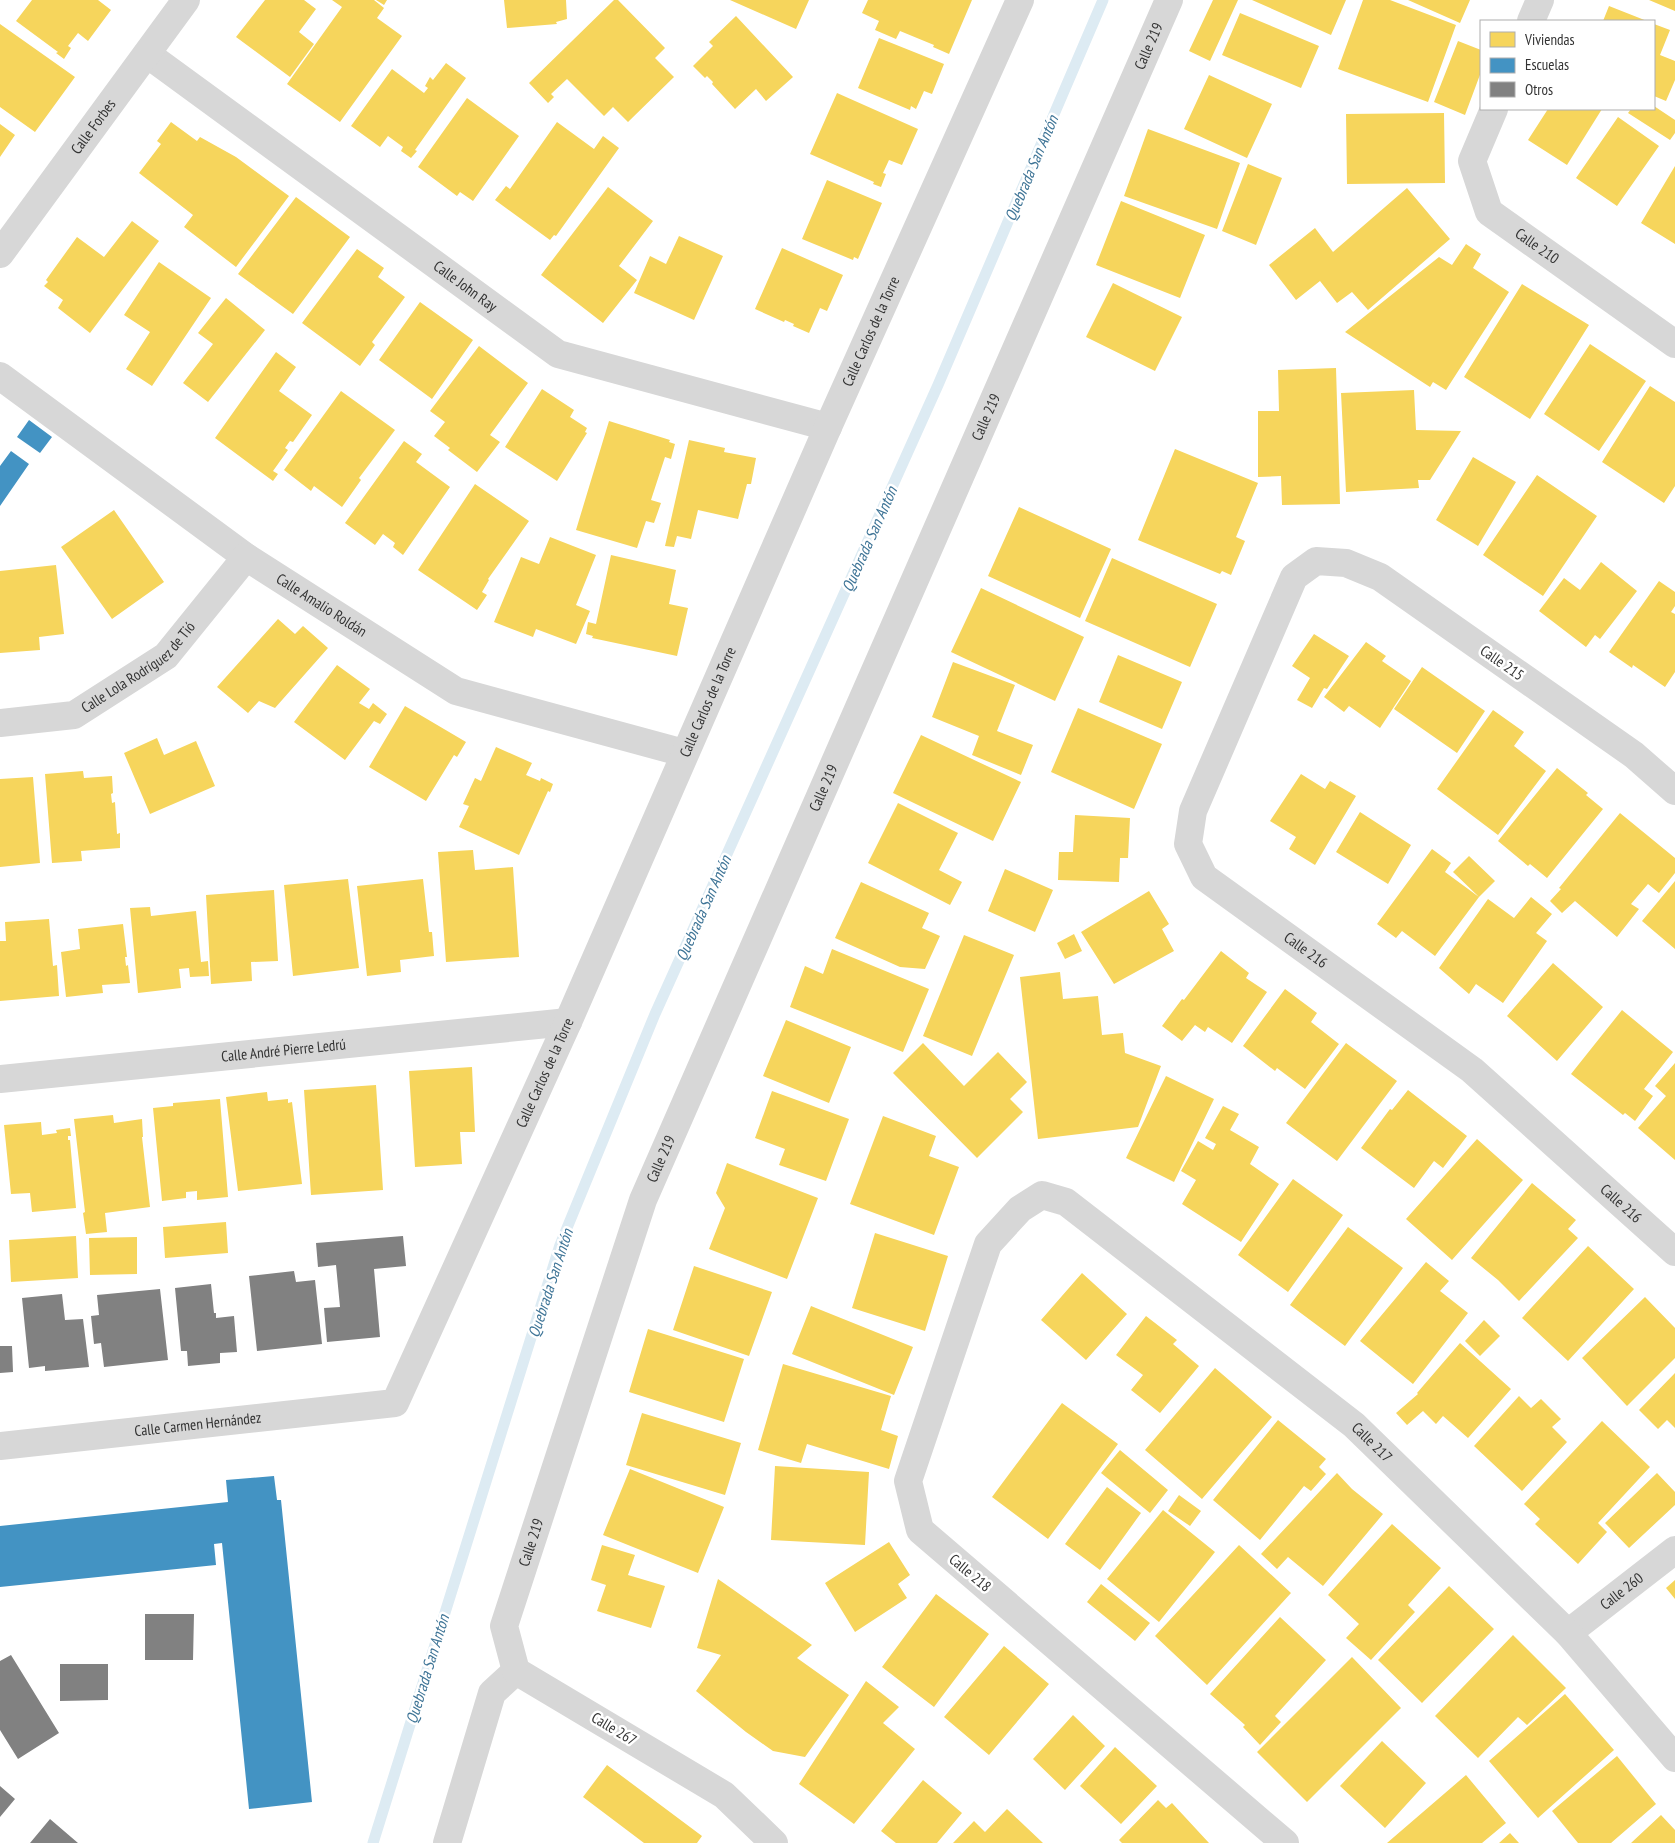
<svg xmlns="http://www.w3.org/2000/svg" width="1675" height="1843" font-family="'PT Sans Narrow',sans-serif">
<rect width="100%" height="100%" fill="#fff"/>
<path fill="#f6d55c" d="M32 0H98L111 10 88 41 78 33 68 46 71 48 64 59 56 53 58 52 16 21Z
M265 0H304L316 9 299 32 314 44 290 77 236 37Z
M332 0H374L384 8 377 18 402 36 340 122 287 84 342 7Z
M376 0H387L384 5Z
M504 0H566L567 19 556 22 557 24 507 28Z
M614 0H618L665 48 655 58 674 77 628 122 613 107 604 116 567 79 551 94 554 97 548 103 529 83Z
M730 0H809L796 29Z
M868 0H972L949 54 933 47 934 45 900 31 896 39 875 30 879 21 862 13Z
M1213 0H1238L1210 61 1189 51Z
M1252 0H1346L1331 35Z
M1363 0H1390L1456 25 1428 102 1338 69Z
M1408 0H1470L1460 23Z
M1649 0H1675V11Z
M1609 6 1647 21H1603Z
M1240 13 1319 46 1301 88 1222 55Z
M736 16 793 77 766 101 756 89 735 109 712 84 713 82 707 76 705 78 693 66 713 46 709 42Z
M0 24 75 77 35 132 0 107Z
M1654 24 1670 30 1660 55 1675 61V80L1666 101 1654 96Z
M879 38 944 64 932 94 924 91 916 109 911 106 910 110 858 88Z
M1458 41 1481 50V72L1465 115 1434 102Z
M446 63 466 78 415 150 417 151 411 158 401 151 403 147 388 136 380 147 351 126 392 69 424 93 428 88 425 86 430 77 433 80Z
M1209 75 1272 104 1247 158 1184 129Z
M837 93 918 129 902 165 889 160 883 173 886 174 881 187 873 184 874 182 810 154Z
M467 98 519 136 473 201 460 192 457 196 418 167Z
M1654 106 1675 120V133L1670 140 1628 113 1631 109H1654Z
M1548 109H1602L1567 165 1528 140Z
M1444 113 1445 183 1347 184 1346 114Z
M1618 117 1659 146 1617 206 1576 178Z
M171 122 197 141 200 137 236 157 289 196 236 267 184 227 193 215 139 173 161 144 157 141Z
M557 122 594 149 603 136 619 148 556 236 554 235 550 240 495 200 506 186 510 189Z
M0 124 15 135 0 157Z
M1148 129 1240 163 1217 229 1124 196Z
M1248 164 1282 178 1256 245 1222 231Z
M1675 166V244L1641 223Z
M827 180 882 203 858 259 854 257 853 260 802 239Z
M608 187 653 221 619 266 637 280 603 323 541 275Z
M1407 188 1450 239 1368 310 1352 292 1337 303 1320 281 1296 300 1269 265 1315 228 1333 252Z
M296 197 350 237 293 314 238 274Z
M1121 201 1205 235 1180 298 1096 265Z
M132 221 159 241 90 333 58 308 63 300 44 286 48 282 46 280 77 237 104 257Z
M679 236 723 256 694 320 634 293 650 256 666 264Z
M1466 244 1481 254 1473 268 1509 292 1446 390 1433 382 1430 387 1345 332 1439 257 1452 265Z
M782 248 843 275 827 311 820 308 809 333 793 326 794 324 785 320 784 322 755 309Z
M357 249 384 268 378 277 405 297 372 342 375 345 360 366 302 323Z
M159 262 211 298 152 386 126 369 150 332 124 315Z
M1113 283 1182 317 1155 371 1086 337Z
M1522 284 1589 325 1530 419 1464 377Z
M226 298 265 330 208 402 183 383 213 344 198 333Z
M420 302 473 340 432 399 379 360Z
M1590 344 1646 381 1599 451 1544 414Z
M479 346 528 383 490 435 500 442 477 472 448 450 450 448 434 436 445 422 430 411Z
M276 352 296 367 279 391 312 415 293 442 290 441 285 448 288 450 273 471 278 474 273 481 215 438Z
M1336 368 1340 504 1282 505 1281 476 1258 477V411H1279L1278 370Z
M1650 386 1675 402V486L1664 503 1602 462Z
M542 389 574 410 570 417 587 428 585 432 587 433 557 481 505 447Z
M1414 390 1416 430 1461 431 1430 480H1418L1419 488 1346 492 1341 393Z
M341 391 395 430 359 478 361 480 342 507 314 486 311 491 284 470Z
M609 421 670 440 669 442 675 444 671 459 665 457 651 500 661 503 654 523 646 521 637 548 576 530Z
M689 440 725 448 724 452 756 458 751 484H747L738 519 698 510 691 539 677 536 674 547 665 546Z
M404 441 422 454 416 462 450 487 403 555 393 547 395 543 383 534 375 545 345 523Z
M1175 449 1258 483 1236 537 1245 541 1231 575 1222 571 1220 574 1138 540Z
M1473 457 1516 482 1478 546 1436 520Z
M1537 475 1597 516 1543 596 1483 555Z
M475 484 529 521 488 579 489 580 482 592 487 595 477 610 418 570Z
M1019 507 1111 549 1080 618 988 576Z
M114 510 164 582 112 619 61 547Z
M550 537 596 555 576 605 590 611 576 644 536 629 533 637 494 622 521 557 539 564Z
M611 555 676 570 669 604 688 608 677 656 592 638 593 636 586 634 588 622 596 624Z
M1112 558 1217 604 1190 667 1085 621Z
M1601 562 1637 591 1600 639 1595 635 1586 647 1539 611 1564 578 1580 590Z
M56 565 64 634 39 637 40 650 0 653V571Z
M1659 581 1675 592V606L1671 612 1675 614V672L1665 687 1633 665 1632 668 1609 652Z
M981 588 1084 637 1055 701 951 652Z
M278 619 295 634 303 626 328 648 275 708 259 701 248 713 217 687Z
M1314 634 1349 656 1327 689 1324 688 1312 708 1297 700 1310 678 1292 666Z
M1366 642 1386 656 1382 661 1411 681 1380 728 1349 706 1344 712 1324 697Z
M1118 655 1182 682 1162 729 1099 702Z
M953 662 1015 685 997 731 1033 745 1021 775 972 755 979 736 932 717Z
M337 665 370 689 359 703 369 709 373 703 387 714 380 724 374 721 345 760 294 722Z
M1422 667 1485 711 1457 753 1394 709Z
M405 706 466 742 457 757 454 755 426 801 369 767Z
M1078 708 1162 744 1134 809 1051 772Z
M1493 710 1524 732 1514 746 1546 771 1498 835 1437 789Z
M921 735 1021 782 993 841 893 793Z
M157 738 164 755 196 741 215 786 150 814 124 753Z
M496 747 532 763 526 775 540 781 541 778 553 784 550 792 548 791 519 855 459 827 469 806 463 804 475 778 481 781Z
M1557 768 1588 793 1586 795 1603 809 1547 878 1530 864 1528 866 1498 841Z
M83 771 84 778 112 776 113 793 111 794 112 803 115 802 117 834 120 833V848L81 851 82 861 52 863 45 774Z
M1301 774 1325 789 1330 781 1356 796 1315 865 1289 849 1296 837 1270 821Z
M33 777 40 863 0 867V779Z
M898 803 958 833 939 870 962 882 950 905 868 863Z
M1360 812 1411 845 1388 884 1336 852Z
M1620 813 1675 858V873L1659 893 1648 884 1631 904 1639 909 1617 937 1575 901 1562 913 1550 901 1561 889 1559 888Z
M1075 815 1130 818 1128 858H1120L1119 882 1058 880 1059 852H1073Z
M1432 849 1451 863 1445 872 1479 897 1435 956 1402 931 1396 938 1377 924Z
M473 850 475 870 513 867 519 957 446 962 438 852Z
M1469 856 1495 881 1479 897 1453 872Z
M1005 869 1053 890 1035 932 988 911Z
M348 879 359 968 293 976 284 885Z
M423 879 429 932H432L434 956 400 960 401 972 367 976 357 886Z
M1675 881V949L1642 921Z
M861 882 929 913 922 928 940 936 925 969 900 967 835 938Z
M274 890 278 961 251 962 252 981 211 984 206 895Z
M1149 891 1169 924 1162 929 1174 951 1114 984 1081 932Z
M1531 897 1552 914 1536 933 1547 941 1503 1003 1476 984 1469 994 1439 968 1488 899 1514 918Z
M150 907 151 916 196 911 201 962 208 961 209 976 190 977 189 968 179 969 181 988 138 993 130 908Z
M49 919 53 966 57 965 59 996 0 1001V941H6L5 922Z
M123 924 127 957H125L126 966 128 965 130 983 102 985 103 993 66 997 61 952 80 949 78 929Z
M1074 934 1082 951 1065 959 1057 943Z
M964 935 1014 955 972 1056 923 1036Z
M832 949 929 989 903 1052 790 1007 805 966 823 974Z
M1221 951 1249 973 1246 978 1267 992 1232 1043 1208 1027 1205 1032 1195 1025 1182 1041 1162 1026 1182 999 1184 1000Z
M1553 963 1603 1007 1557 1061 1507 1016Z
M1060 972 1063 999 1098 996 1102 1035 1123 1033 1125 1053 1161 1066 1138 1127 1038 1139 1020 977Z
M1285 989 1317 1013 1311 1022 1339 1044 1305 1089 1277 1068 1275 1071 1243 1046Z
M1622 1010 1673 1052 1644 1089 1653 1096 1635 1121 1625 1113 1623 1115 1571 1074Z
M786 1020 851 1047 829 1103 763 1076Z
M923 1043 964 1086 998 1052 1027 1082 1010 1099 1023 1112 977 1158 893 1073Z
M1346 1043 1397 1081 1337 1161 1286 1123Z
M1675 1063V1160L1638 1128 1666 1096 1655 1086Z
M472 1067 475 1132H460L462 1164 415 1167 409 1071Z
M1166 1076 1214 1099 1174 1182 1126 1158Z
M376 1085 383 1190 311 1195 304 1090Z
M1408 1090 1467 1136 1443 1168 1434 1161 1414 1188 1361 1148 1390 1109 1392 1110Z
M772 1091 849 1119 826 1181 779 1165 785 1149 755 1138Z
M267 1092 268 1101 288 1099V1103L292 1102 302 1184 238 1191 226 1097Z
M220 1099 228 1197 197 1200V1191L186 1192V1198L162 1201 153 1108 173 1106V1103Z
M1223 1106 1239 1114 1230 1130 1259 1147 1250 1164 1279 1184 1241 1242 1182 1204 1196 1180 1181 1171 1198 1141 1213 1150 1216 1144 1205 1138Z
M113 1115 114 1123 142 1119 143 1137H142L150 1207 105 1213 107 1232 86 1234 83 1213 85 1212 74 1119Z
M883 1116 936 1136 929 1156 959 1167 934 1235 850 1204Z
M41 1122 42 1135 57 1133 56 1130 70 1128 71 1136H68V1140H70L76 1208 32 1212 30 1193 11 1194 4 1125Z
M1477 1139 1523 1180 1452 1260 1406 1219Z
M727 1163 818 1198 787 1279 709 1249 725 1208 716 1193Z
M1293 1179 1343 1215 1288 1292 1238 1255Z
M1532 1183 1576 1220 1568 1229 1578 1238 1519 1301 1498 1280 1471 1258Z
M226 1222 228 1253 165 1258 163 1227Z
M1348 1227 1403 1268 1345 1346 1290 1305Z
M875 1233 948 1256 925 1331 852 1308Z
M76 1236 78 1278 11 1282 9 1240Z
M137 1237V1274L90 1275 89 1238Z
M1588 1246 1634 1289 1568 1361 1522 1318Z
M1426 1262 1449 1281 1440 1291 1468 1313 1413 1384 1360 1341Z
M694 1266 772 1292 749 1356 673 1330Z
M1082 1273 1127 1314 1086 1360 1041 1320Z
M1645 1297 1675 1328V1358L1627 1406 1582 1358Z
M811 1306 913 1347 894 1395 792 1354Z
M1146 1316 1177 1340 1173 1344 1199 1366 1160 1413 1131 1390 1143 1375 1116 1355Z
M1484 1320 1500 1336 1480 1356 1465 1341Z
M648 1329 744 1359 724 1422 629 1392Z
M1460 1343 1511 1389 1468 1438 1443 1416 1436 1424 1423 1411 1407 1425 1396 1413 1418 1394 1417 1393Z
M783 1364 891 1396 881 1430 898 1436 889 1469 807 1444 801 1463 758 1450Z
M1215 1368 1272 1417 1202 1499 1145 1450Z
M1675 1373V1428L1667 1420 1658 1429 1639 1410Z
M1519 1396 1531 1408 1541 1399 1561 1419 1552 1427 1567 1442 1522 1491 1474 1446Z
M1062 1403 1118 1444 1048 1539 992 1497Z
M642 1413 741 1443 725 1495 626 1465Z
M1278 1420 1326 1459 1319 1467 1326 1474 1311 1491 1304 1486 1260 1540 1213 1500Z
M1602 1421 1650 1467 1598 1523 1607 1532 1578 1564 1535 1524 1540 1519 1524 1504Z
M1120 1450 1168 1490 1150 1513 1101 1473Z
M775 1466 869 1472 865 1545 771 1540Z
M630 1469 724 1507 698 1573 603 1535Z
M1337 1473 1352 1489 1383 1514 1323 1586 1288 1557 1277 1569 1261 1554Z
M1657 1473 1675 1492V1505L1629 1548 1605 1523Z
M1107 1487 1141 1513 1100 1570 1065 1544Z
M1179 1495 1201 1511 1190 1526 1168 1511Z
M1163 1510 1215 1552 1159 1622 1107 1579Z
M1392 1524 1441 1568 1408 1605 1415 1612 1371 1660 1346 1638 1359 1624 1328 1595Z
M889 1542 910 1575 898 1584 907 1598 855 1632 825 1583Z
M602 1545 635 1555 628 1575 665 1586 651 1628 597 1611 606 1585 591 1580Z
M1239 1545 1291 1593 1207 1685 1155 1636Z
M718 1579 812 1645 797 1658 849 1695 805 1757 773 1751 746 1732 696 1691 721 1655 697 1648Z
M1675 1580V1599L1666 1588Z
M1101 1584 1150 1623 1135 1641 1087 1602Z
M1449 1586 1494 1629 1422 1703 1378 1660Z
M936 1594 989 1634 934 1707 882 1667Z
M1280 1617 1326 1660 1275 1716 1281 1722 1260 1745 1243 1727 1245 1725 1210 1694Z
M1513 1635 1566 1688 1527 1725 1518 1717 1478 1758 1435 1716Z
M1004 1646 1049 1684 989 1755 944 1717Z
M1352 1657 1401 1708 1307 1802 1257 1752Z
M866 1681 899 1707 883 1723 915 1749 854 1824 799 1784Z
M1565 1694 1614 1750 1538 1818 1489 1761Z
M1073 1715 1105 1746 1065 1790 1033 1759Z
M1382 1741 1426 1783 1385 1828 1340 1786Z
M1115 1747 1157 1786 1121 1824 1080 1786Z
M1617 1756 1656 1804 1611 1843H1578L1552 1811Z
M607 1765 702 1836 697 1843H644L583 1797Z
M1466 1775 1506 1823 1482 1843H1387Z
M923 1780 962 1813 937 1843H896L881 1831Z
M1158 1800 1166 1808 1172 1803 1209 1843H1122L1119 1840Z
M1007 1809 1043 1843H953L974 1821 985 1832Z
M1661 1815 1675 1830V1843H1631Z
M1510 1833 1519 1843H1499Z"/>
<path fill="#4393c3" d="M29 420 52 437 40 453 17 437Z
M11 451 29 464 0 506V466Z
M274 1476 277 1500H281L312 1802 249 1809 222 1543 214 1544 216 1565 0 1587V1526L228 1502 226 1480Z"/>
<g fill="none" stroke-linecap="round" stroke-linejoin="round">
<path stroke="#ddebf3" stroke-width="11" d="M373 1843 560 1245 655 1014 938 385 1103 0"/>
</g>
<path fill="#818181" d="M403 1236 406 1266 374 1269 380 1337 327 1342 324 1308 340 1307 336 1265 318 1267 316 1243Z
M294 1271 296 1282 315 1280 322 1344 257 1351 249 1276Z
M211 1284 214 1313H216V1318L234 1316 237 1352 220 1353V1363L188 1366 187 1351H181L175 1288Z
M160 1289 168 1360 104 1367 101 1343 94 1344 91 1316 99 1315 97 1295Z
M62 1294 65 1320 83 1319 89 1367 45 1371V1366L29 1368 22 1298Z
M0 1346H12L13 1372 0 1373Z
M145 1614H194L193 1660H145Z
M11 1655 59 1733 18 1759 0 1730V1661Z
M60 1664H108V1700L60 1701Z
M0 1786 15 1799 0 1817Z
M50 1819 78 1843H30Z"/>
<g fill="none" stroke-linecap="round" stroke-linejoin="round">
<g stroke="#d7d7d7" stroke-width="28">
<path d="M1531 21 1540 0"/>
<path id="s1" d="M147 54 558 354 828 427"/>
<path id="s2" d="M1494 109 1472 161 1489 212 1675 344"/>
<path id="s3" d="M0 254 186 0"/>
<path id="s4" d="M0 376 246 557 456 691 684 753"/>
<path id="s5" d="M0 723 74 715 166 656 246 557"/>
<path id="s6" d="M1675 791 1634 755 1380 577 1346 563 1316 561 1294 577 1193 811 1188 844 1204 877 1472 1070 1675 1252"/>
<path id="s7" d="M0 1079 568 1022"/>
<path id="s8" d="M0 1446 395 1403 568 1022 828 427 1020 0"/>
<path id="s9" d="M1568 1633 1675 1550"/>
<path d="M447 1843 492 1693 516 1671"/>
<path id="s10" d="M774 1843 724 1795 516 1671 504 1626 643 1200 1169 0"/>
<path id="s11" d="M1285 1843 920 1530 908 1481 988 1244 1020 1209 1042 1195 1066 1202 1354 1425 1568 1633 1675 1758"/>
</g>
</g>
<g text-anchor="middle" stroke-width="5" stroke-linejoin="round" paint-order="stroke">
<g font-size="15" fill="#333" stroke="#fff">
<text dy="5" stroke="none"><textPath href="#s10" startOffset="2066">Calle 219</textPath></text>
<text dy="5" stroke="none"><textPath href="#s3" startOffset="158">Calle Forbes</textPath></text>
<text dy="5" stroke="none"><textPath href="#s2" startOffset="169">Calle 210</textPath></text>
<text dy="5" stroke="none"><textPath href="#s1" startOffset="394">Calle John Ray</textPath></text>
<text dy="5" stroke="none"><textPath href="#s8" startOffset="1570">Calle Carlos de la Torre</textPath></text>
<text dy="5" stroke="none"><textPath href="#s10" startOffset="1661">Calle 219</textPath></text>
<text dy="5" stroke="none"><textPath href="#s4" startOffset="395">Calle Amalio Roldán</textPath></text>
<text transform="translate(1502 663) rotate(35)" y="5">Calle 215</text>
<text dy="5" stroke="none"><textPath href="#s5" startOffset="155">Calle Lola Rodríguez de Tió</textPath></text>
<text dy="5" stroke="none"><textPath href="#s8" startOffset="1165">Calle Carlos de la Torre</textPath></text>
<text dy="5" stroke="none"><textPath href="#s10" startOffset="1256">Calle 219</textPath></text>
<text dy="5" stroke="none"><textPath href="#s6" startOffset="909">Calle 216</textPath></text>
<text dy="5" stroke="none"><textPath href="#s7" startOffset="285">Calle André Pierre Ledrú</textPath></text>
<text dy="5" stroke="none"><textPath href="#s8" startOffset="760">Calle Carlos de la Torre</textPath></text>
<text dy="5" stroke="none"><textPath href="#s10" startOffset="851">Calle 219</textPath></text>
<text dy="5" stroke="none"><textPath href="#s6" startOffset="1314">Calle 216</textPath></text>
<text dy="5" stroke="none"><textPath href="#s8" startOffset="199">Calle Carmen Hernández</textPath></text>
<text dy="5" stroke="none"><textPath href="#s11" startOffset="1269">Calle 217</textPath></text>
<text dy="5" stroke="none"><textPath href="#s10" startOffset="446">Calle 219</textPath></text>
<text transform="translate(970 1573) rotate(40)" y="5">Calle 218</text>
<text dy="5" stroke="none"><textPath href="#s9" startOffset="68">Calle 260</textPath></text>
<text transform="translate(614 1729) rotate(31)" y="5">Calle 267</text>
</g>
<g font-size="16" font-style="italic" fill="#3f7597" stroke="#fff">
<text transform="translate(1031 168) rotate(-67)" y="6">Quebrada San Antón</text>
<text transform="translate(869 539) rotate(-66)" y="6">Quebrada San Antón</text>
<text transform="translate(703 908) rotate(-66)" y="6">Quebrada San Antón</text>
<text transform="translate(550 1283) rotate(-72)" y="6">Quebrada San Antón</text>
<text transform="translate(427 1669) rotate(-73)" y="6">Quebrada San Antón</text>
</g>
</g>
<rect x="1480" y="20" width="175" height="90" fill="#ffffff" stroke="#adadad"/>
<rect x="1490" y="32" width="25" height="15" fill="#f6d55c" stroke="#adadad"/>
<text x="1525" y="45" font-size="15" fill="#333333">Viviendas</text>
<rect x="1490" y="58" width="25" height="15" fill="#4393c3" stroke="#adadad"/>
<text x="1525" y="70" font-size="15" fill="#333333">Escuelas</text>
<rect x="1490" y="82" width="25" height="15" fill="#818181" stroke="#adadad"/>
<text x="1525" y="95" font-size="15" fill="#333333">Otros</text>
</svg>
